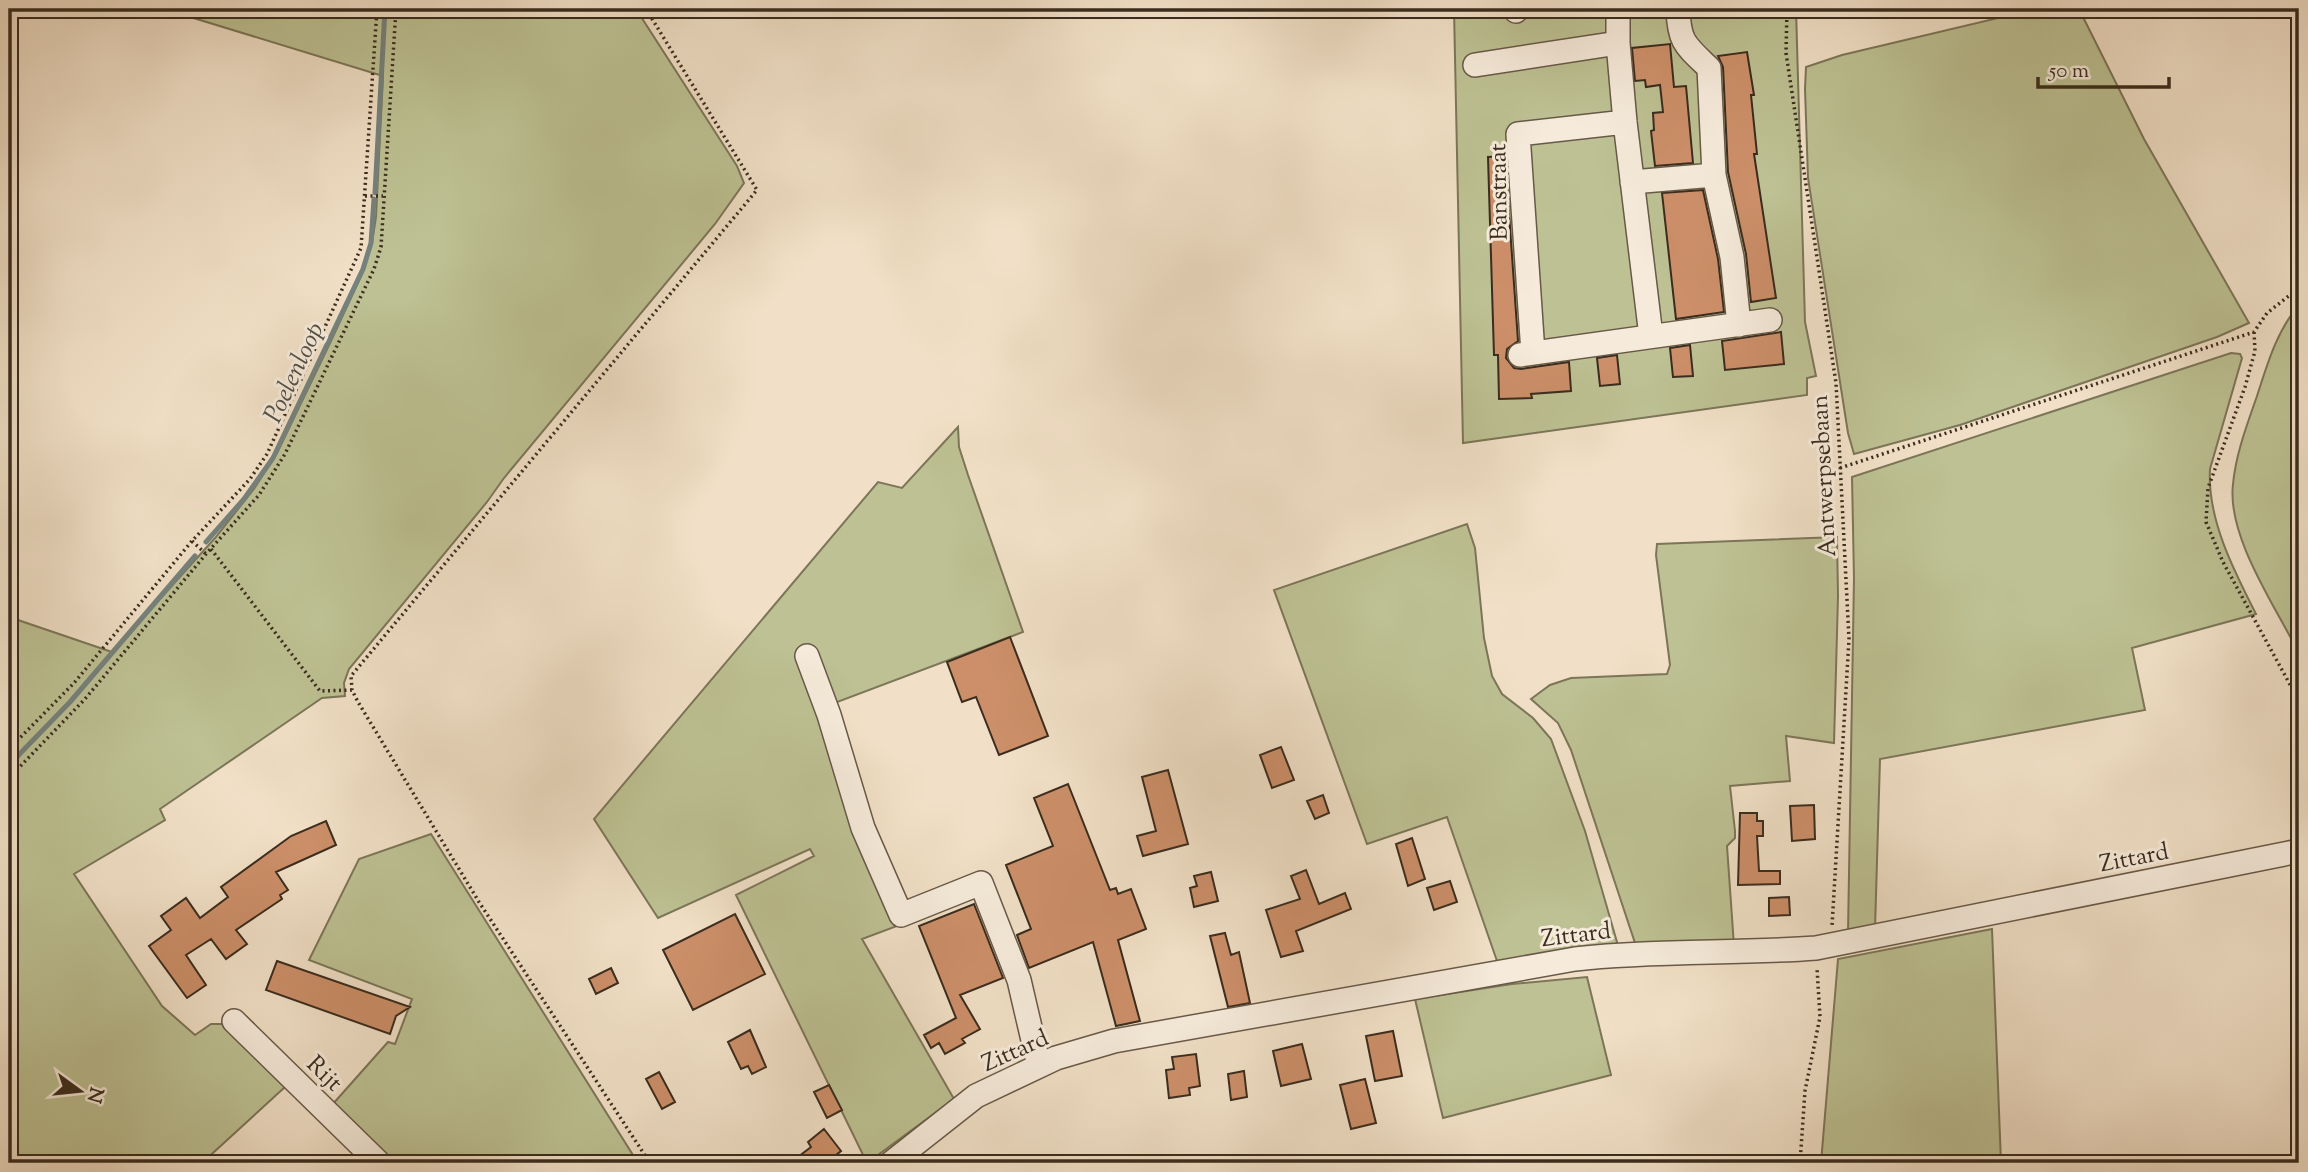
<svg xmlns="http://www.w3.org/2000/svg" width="2308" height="1172" font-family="'Sorts Mill Goudy',serif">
<rect width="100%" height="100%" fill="#f1e0c7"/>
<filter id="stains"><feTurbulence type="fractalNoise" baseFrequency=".00286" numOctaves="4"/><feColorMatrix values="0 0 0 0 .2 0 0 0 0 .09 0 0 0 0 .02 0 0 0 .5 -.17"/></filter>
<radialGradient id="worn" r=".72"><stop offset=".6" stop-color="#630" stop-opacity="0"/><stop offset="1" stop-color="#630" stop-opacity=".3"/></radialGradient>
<path fill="#bdc193" stroke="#7c7658" stroke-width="2" d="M164 9H636L737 166 744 183 715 224 504 478 487 502 349 669 344 683 345 696 322 698 160 809 165 820 74 874 162 1006 195 1035 211 1024H223L285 1087 202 1163H9V617L112 652 215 538 254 489 277 453 331 341 363 272 372 243 376 217 383 76Z
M1454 9H1796L1805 322 1816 376 1807 378V395L1463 443Z
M2036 9H2079L2144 139 2249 323 2217 337 1960 425 1854 454 1848 433 1808 178 1805 89 1806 67 1842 55Z
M2299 305V646H2295C2272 601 2227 535 2233 484 2236 453 2247 425 2257 396 2267 365 2277 330 2299 305Z
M2231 353 2240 354 2242 358 2210 469C2207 519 2234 571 2256 614L2132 648 2145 710 1880 759 1875 929 1848 933 1854 578 1852 477Z
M958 427 959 447 968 475 1023 632 821 708 856 822 897 926 862 939 954 1099 867 1163 736 895 814 856 810 849 658 918 594 819 878 482 902 488Z
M1467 524 1475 548 1484 638 1492 676 1502 694 1533 718 1551 739 1585 831 1619 949 1497 961 1447 817 1367 844 1274 590Z
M1837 537 1838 596 1834 743 1786 736 1790 781 1730 786 1735 831V838L1727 846 1734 946H1636L1571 750 1558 723 1531 699 1550 685 1571 678 1667 674 1670 665 1656 555 1657 544Z
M431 834 638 1163H394L332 1105 388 1042 395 1044 412 999 309 960 359 859Z
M1992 929 2001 1163H1821L1838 959Z
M1587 977 1611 1075 1443 1118 1415 999 1512 984Z"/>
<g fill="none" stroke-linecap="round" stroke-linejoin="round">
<path stroke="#75827d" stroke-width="5" d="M375 193 385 9
M206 542 244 499 273 458 363 269 371 243 374 199
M9 765 70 702 195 556"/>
</g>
<path fill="#cc8f69" stroke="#3a2c1e" stroke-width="2" d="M1670 44 1674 87 1686 86 1693 163 1655 166 1651 131 1654 130 1653 113 1663 112 1660 85 1646 87 1645 80 1635 81 1632 48Z
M1747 52 1754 95H1751L1757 154H1754L1776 298 1751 302 1746 254 1728 172 1723 67 1718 56Z
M1505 156 1518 341 1507 349 1506 358 1514 368 1521 369 1569 362 1571 391 1531 394 1532 398 1499 399 1498 355H1494L1488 157Z
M1703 190 1718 259 1724 312 1676 319 1662 193Z
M1781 332 1784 364 1725 370 1722 341Z
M1690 345 1693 376 1673 377 1670 348Z
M1617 355 1620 384 1600 386 1597 358Z
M1010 637 1048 736 999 755 976 697 962 702 947 662Z
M1281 747 1294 780 1272 788 1260 755Z
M1168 770 1188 844 1143 856 1137 836 1156 831 1142 777Z
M1068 784 1110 890 1116 888 1118 894 1131 889 1146 929 1118 940 1140 1021 1116 1026 1093 942 1029 968 1017 935 1031 929 1006 865 1053 846 1034 798Z
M1323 795 1329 813 1315 819 1307 801Z
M1814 805 1815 839 1792 841 1790 806Z
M1740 813H1757V821H1763V836H1757L1759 871H1780V884L1738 885Z
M326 821 336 845 276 872 288 890 280 895 282 899 236 930 247 944 226 959 211 939 186 955 206 985 187 998 149 946 171 930 161 916 186 898 200 918 228 897 221 887 291 836Z
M1412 838 1425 879 1408 886 1396 844Z
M1306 870 1319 904 1345 893 1351 909 1296 931 1303 951 1281 957 1266 910 1300 899 1291 876Z
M1211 872 1218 901 1194 907 1190 888 1197 886 1194 876Z
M1450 881 1457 902 1434 910 1427 888Z
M1789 897 1790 915 1769 916V898Z
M974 904 1003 978 960 995 980 1029 962 1039 965 1043 945 1054 939 1043 931 1048 924 1035 956 1018 919 926Z
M735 914 765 974 693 1010 663 950Z
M1225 933 1231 955 1239 952 1250 1003 1228 1007 1210 936Z
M277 961 410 1007 396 1016 390 1034 266 990Z
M611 968 618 983 596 994 589 979Z
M750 1030 766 1067 752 1074 748 1066 741 1069 728 1042Z
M1393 1031 1402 1076 1375 1081 1366 1036Z
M1302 1044 1311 1079 1281 1086 1273 1051Z
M1196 1054 1200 1086 1189 1088 1190 1095 1169 1098 1166 1070 1174 1069 1172 1057Z
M1244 1071 1247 1097 1231 1100 1228 1074Z
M659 1072 675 1102 662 1109 646 1079Z
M1365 1079 1376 1123 1351 1129 1340 1085Z
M829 1085 842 1110 827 1118 814 1092Z
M824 1129 841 1151 826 1163H790L811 1147 808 1142Z"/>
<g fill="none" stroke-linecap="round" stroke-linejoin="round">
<defs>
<path id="minor" d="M1515 9 1516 11
M1618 9V43L1625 122 1651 336
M1678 9C1679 42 1685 45 1709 68L1714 175 1732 257 1739 325
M1475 65 1618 43
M1632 182 1714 175
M1533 353 1518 134 1625 122
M1520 355 1770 320
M807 656 829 715 863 828 901 915 981 883 1019 980 1039 1066
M234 1021 379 1163
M891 1163 976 1096 1056 1058 1114 1041 1575 959C1655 950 1736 954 1816 948L2299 851"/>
</defs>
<use href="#minor" stroke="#685948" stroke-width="26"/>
<path stroke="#3a2c1e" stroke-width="3.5" stroke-dasharray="2 3.5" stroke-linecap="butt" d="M646 9 757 190 351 676 352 690 358 702 479 902 650 1163
M1787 9 1786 53 1836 383 1849 639 1832 926
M365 196H383
M2254 332 2255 351 2245 387 2208 488 2206 522 2223 562 2299 701
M1840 468 2254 332 2267 313 2299 288
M192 541 206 554
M211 549 320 691 352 690
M9 749 74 683 192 541 250 479 267 454 361 248 377 9
M9 778 85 699 206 554 259 495 285 454 374 269 381 247 396 9
M1800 1163 1805 1091 1820 1017 1817 968"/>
<use href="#minor" stroke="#f6ebdb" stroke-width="23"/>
</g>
<g text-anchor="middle" stroke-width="6" stroke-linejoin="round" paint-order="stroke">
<g font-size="24" fill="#3a2c1e" stroke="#f6ebdb">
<text transform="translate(1498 192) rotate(-91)" y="8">Banstraat</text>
<text transform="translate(1823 476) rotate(-93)" y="8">Antwerpsebaan</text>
<text transform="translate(2134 857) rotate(-11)" y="8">Zittard</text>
<text transform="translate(1576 934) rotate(-7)" y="8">Zittard</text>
<text transform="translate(1015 1050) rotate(-24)" y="8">Zittard</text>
<text transform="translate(325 1073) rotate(44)" y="8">Rijt</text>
</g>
<g font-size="26" font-style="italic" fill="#525046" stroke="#f6ebdb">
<text transform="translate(293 372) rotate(-65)" y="9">Poelenloop</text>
</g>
</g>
<rect width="2308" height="1172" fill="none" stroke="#f1e0c7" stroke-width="35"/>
<rect x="10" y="10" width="2287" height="1151" fill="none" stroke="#3a2c1e" stroke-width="3.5"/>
<rect x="18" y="18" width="2273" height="1137" fill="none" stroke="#3a2c1e" stroke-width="2"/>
<g transform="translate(80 1091) rotate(105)" stroke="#f6ebdb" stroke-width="5" paint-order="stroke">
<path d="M0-5L12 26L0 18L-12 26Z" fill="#3a2c1e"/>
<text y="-10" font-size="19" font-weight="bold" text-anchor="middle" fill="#3a2c1e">N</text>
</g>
<path d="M2038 77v10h131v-10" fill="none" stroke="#3a2c1e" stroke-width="3.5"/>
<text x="2049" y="77" font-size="21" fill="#3a2c1e" stroke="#f6ebdb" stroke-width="5" paint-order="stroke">50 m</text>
<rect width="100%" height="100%" filter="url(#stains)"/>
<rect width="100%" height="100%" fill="url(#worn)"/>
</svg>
